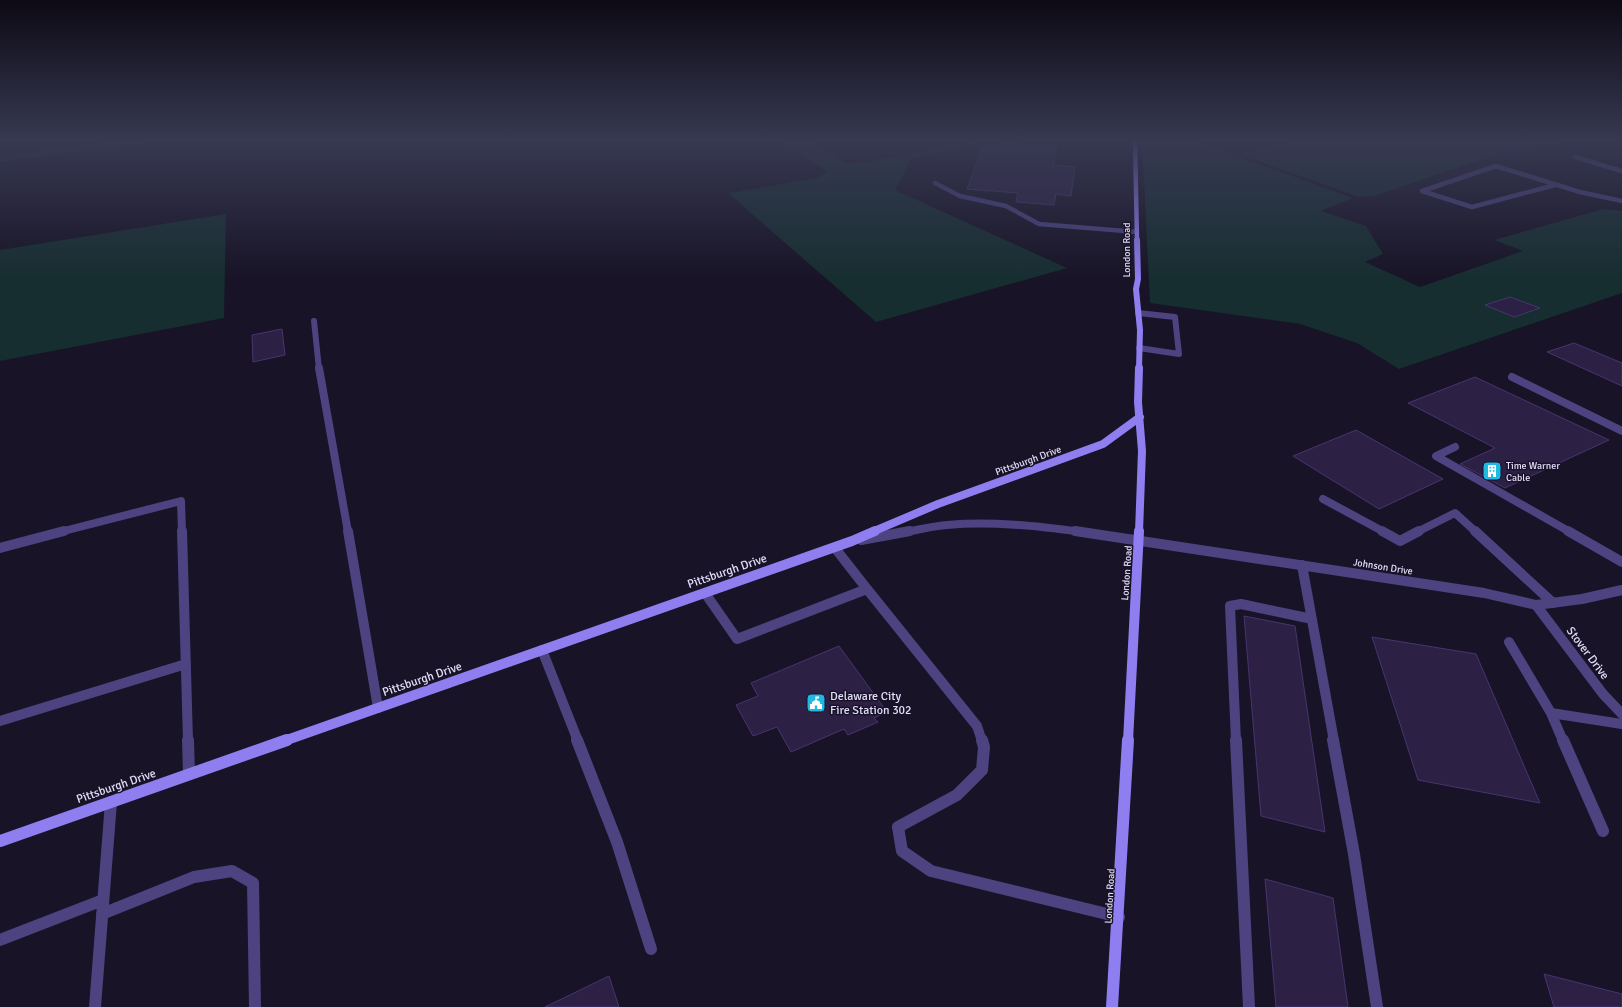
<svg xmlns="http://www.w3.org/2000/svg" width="1622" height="1007" font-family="Signika,sans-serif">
<rect width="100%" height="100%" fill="#181326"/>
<path fill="#162e30" d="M127 140H171L0 162V156Z
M775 140H809L845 163H861L967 143H979L912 158 895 190 1067 268 876 322 728 193 818 178 827 171Z
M1142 140H1192L1353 198 1321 211 1366 226 1383 254 1365 262 1420 287 1523 251 1494 240 1603 209 1622 211V293L1399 369 1357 343 1300 324 1150 303Z
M1299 140 1336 141H1622L1552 144 1507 151 1374 196 1359 197 1238 154Z
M226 214 224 318 0 361V250Z"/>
<path fill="#2c2145" stroke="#47356f" d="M1005 143 1057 147 1053 165 1075 167 1071 196 1056 194 1054 205 1016 202 1018 193 967 189 983 147Z
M1510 297 1540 308 1514 317 1485 305Z
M282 329 285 355 253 362 252 335Z
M1574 343 1622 363V386L1547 352Z
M1475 377 1609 440 1505 488 1460 464 1495 448 1408 403Z
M1356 430 1443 479 1379 509 1293 456Z
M1244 616 1295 626 1325 832 1261 816Z
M1372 637 1476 654 1540 803 1418 780Z
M839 646 887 712 874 718 878 722 848 735 844 729 791 752 777 727 753 736 736 705 758 696 751 683Z
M1265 879 1333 898 1348 1007H1276Z
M1544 974 1622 994V1007H1554Z
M609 976 619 1007H545Z"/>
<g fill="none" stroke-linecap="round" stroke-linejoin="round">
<path stroke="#4c4380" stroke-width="4.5" d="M1575 157 1622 171
M935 183 960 196 1006 206 1039 224 1137 232
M1555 185 1472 207 1422 191 1496 166 1580 192 1622 201"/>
<path stroke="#4c4380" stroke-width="6" d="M1138 313 1175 317 1179 354 1139 348
M314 321 319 369"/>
<path stroke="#4c4380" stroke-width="8" d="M319 368 348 532
M1512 377 1622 431
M1455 447 1436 456 1570 532
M1323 499 1384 532
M60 532 181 501 182 532
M1417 532 1455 513 1476 532"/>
<path stroke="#4c4380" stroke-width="10" d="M182 531 188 741
M348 531 378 708
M1382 531 1400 541 1419 531
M1475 531 1553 603
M1568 531 1622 562
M0 548 64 531
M1302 565 1334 741
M867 589 977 726 982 741
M705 593 737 639 867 589 835 548
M1536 605 1603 694 1622 714
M1509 642 1551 713 1563 741
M542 650 578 741
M1551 713 1622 724
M0 721 186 664
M1236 741 1230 606 1241 604 1312 619"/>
<path stroke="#4c4380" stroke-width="12" d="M188 740 189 774
M577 740 617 842 651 949
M982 740 984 747 982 770 957 795 898 827 902 851 931 871 1119 917
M1236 740 1249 1007
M1333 740 1354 854 1377 1007
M1563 740 1603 831
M102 914 194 877 232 871 253 883 255 1007
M0 940 103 900
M95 1007 111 802"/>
<path stroke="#4c4380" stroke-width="8" d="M905 532C918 530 933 526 947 525 992 521 1037 526 1082 532"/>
<path stroke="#4c4380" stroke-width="10" d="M1075 531 1484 593 1536 605 1582 599 1622 590
M861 540 910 531"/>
<path stroke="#8e7ef0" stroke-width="4.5" d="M1135 140 1137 241"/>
<path stroke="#8e7ef0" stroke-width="6" d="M1137 240 1138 279 1136 289 1140 330 1139 369"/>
<path stroke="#8e7ef0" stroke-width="8" d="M1139 368 1138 402 1142 451 1139 532
M872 532 938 504 1103 444 1140 417"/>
<path stroke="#8e7ef0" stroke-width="10" d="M284 741 852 541 875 531
M1128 741 1139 531"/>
<path stroke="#8e7ef0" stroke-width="12" d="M0 841 287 740
M1112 1007 1128 740"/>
</g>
<linearGradient id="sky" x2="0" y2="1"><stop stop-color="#0d0a15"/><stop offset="0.5" stop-color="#373952"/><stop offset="1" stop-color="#373952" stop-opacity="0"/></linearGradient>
<rect width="1622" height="281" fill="url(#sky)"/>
<defs>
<symbol id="building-square" viewBox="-11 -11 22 22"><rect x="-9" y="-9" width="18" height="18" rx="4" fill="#1ebae5" stroke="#181326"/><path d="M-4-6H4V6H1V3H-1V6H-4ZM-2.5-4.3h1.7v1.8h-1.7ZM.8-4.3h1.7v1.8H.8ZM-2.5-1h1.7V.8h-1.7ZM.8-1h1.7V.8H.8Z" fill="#fff"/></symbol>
<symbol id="civic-square" viewBox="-11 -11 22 22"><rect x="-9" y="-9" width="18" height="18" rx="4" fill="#1ebae5" stroke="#181326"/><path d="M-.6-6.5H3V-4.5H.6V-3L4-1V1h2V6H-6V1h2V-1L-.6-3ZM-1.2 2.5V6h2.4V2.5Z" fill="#fff"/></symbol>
</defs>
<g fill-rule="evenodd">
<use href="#building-square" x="1481" y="460" width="22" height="22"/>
<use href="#civic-square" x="805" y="692" width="22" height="22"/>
</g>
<g text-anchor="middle" stroke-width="3" stroke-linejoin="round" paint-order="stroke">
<g font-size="10" fill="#e3dcfb" stroke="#181326">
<text transform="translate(1126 250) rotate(-90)" y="4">London Road</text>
<text transform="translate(1028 460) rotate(-20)" y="4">Pittsburgh Drive</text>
<text transform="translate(1383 566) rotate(9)" y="4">Johnson Drive</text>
<text transform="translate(1126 573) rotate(-86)" y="4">London Road</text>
<text transform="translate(1109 896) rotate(-87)" y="4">London Road</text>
</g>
<g font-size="10" fill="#e3dcfb" stroke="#181326" text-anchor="start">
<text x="1506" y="469">Time Warner<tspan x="1506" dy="12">Cable</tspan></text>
</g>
<g font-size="12" fill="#e3dcfb" stroke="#181326">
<text transform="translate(727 571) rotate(-19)" y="4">Pittsburgh Drive</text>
<text transform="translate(1588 653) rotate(53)" y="4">Stover Drive</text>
<text transform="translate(422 679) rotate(-19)" y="4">Pittsburgh Drive</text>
<text transform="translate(116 786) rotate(-19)" y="4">Pittsburgh Drive</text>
</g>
<g font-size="12" fill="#e3dcfb" stroke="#181326" text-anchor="start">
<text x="830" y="700">Delaware City<tspan x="830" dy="14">Fire Station 302</tspan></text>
</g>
</g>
</svg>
